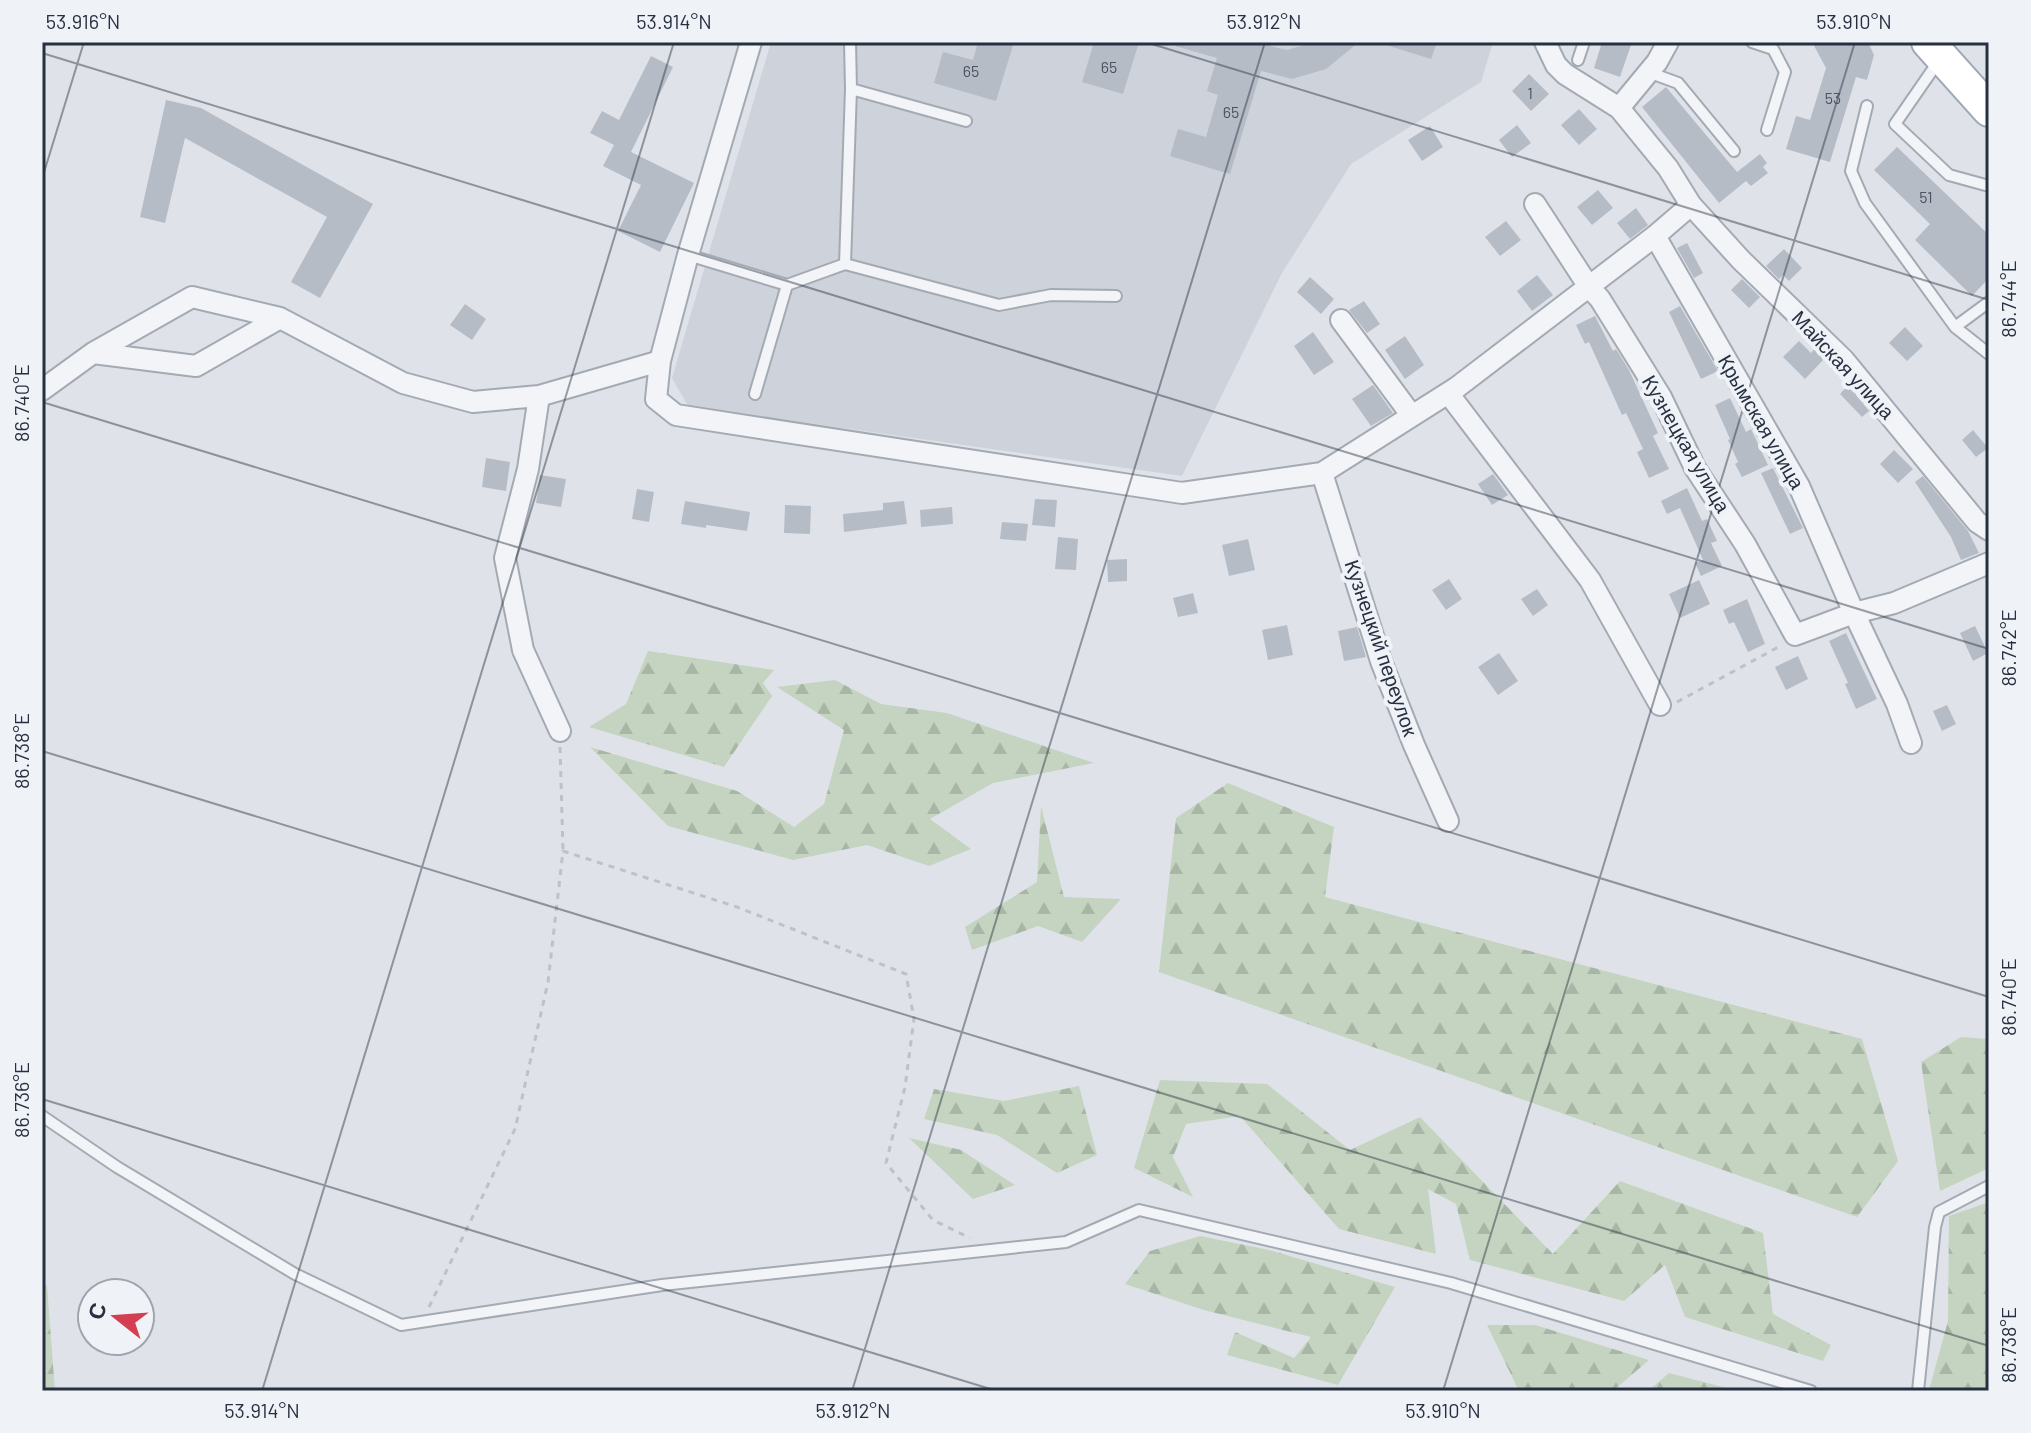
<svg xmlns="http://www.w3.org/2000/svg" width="2031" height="1433" font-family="Barlow,sans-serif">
<defs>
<pattern id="forest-firs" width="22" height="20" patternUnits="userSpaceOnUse" patternTransform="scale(2)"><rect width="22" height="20" fill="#c4d4c0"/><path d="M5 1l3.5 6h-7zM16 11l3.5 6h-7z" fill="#a8b6a6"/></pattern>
</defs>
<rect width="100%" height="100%" fill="#dfe3e9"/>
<path fill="#cdd2db" d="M771 42H1493L1481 82 1351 164 1282 273 1182 476 688 406 672 378Z"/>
<path fill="url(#forest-firs)" d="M648 651 774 670 763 683 772 696 724 767 589 727 626 704Z
M835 680 881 704 947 713 1094 763 993 783 930 819 971 849 929 866 867 845 793 860 668 826 590 747 737 791 794 827 824 804 844 730 777 687Z
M1228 783 1334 827 1325 897 1862 1039 1898 1161 1857 1217 1159 972 1176 818Z
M1041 806 1064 897 1121 899 1082 942 1038 926 972 950 965 927 1037 882Z
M1961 1037 1989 1039V1168L1940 1191 1921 1062Z
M1160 1080 1267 1084 1350 1150 1420 1117 1553 1254 1620 1181 1763 1233 1773 1314 1831 1345 1823 1361 1685 1317 1665 1265 1624 1301 1470 1260 1456 1204 1428 1189 1436 1254 1339 1229 1240 1116 1186 1124 1173 1157 1193 1197 1134 1168Z
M1079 1086 1097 1155 1057 1173 997 1135 924 1119 934 1089 1004 1101Z
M909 1138 961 1150 1015 1185 973 1199Z
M1989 1202V1391L1929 1390 1948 1321 1949 1216Z
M1200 1236 1269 1250 1395 1287 1338 1385 1227 1355 1235 1332 1294 1358 1311 1337 1204 1310 1125 1284 1150 1251Z
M42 1281 47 1286 55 1391H42Z
M1487 1325H1535L1649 1360 1613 1391H1519Z
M1669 1373 1738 1391H1648Z"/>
<path fill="#b6bcc6" d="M978 42H1014L996 101 934 83 943 52 973 60Z
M1094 42H1139L1123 94 1082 82Z
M1175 42H1254L1287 50 1314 42H1359L1326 69 1292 79 1261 71 1230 174 1170 156 1178 129 1206 137 1218 95 1207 91 1217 58 1175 46Z
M1386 42H1437L1431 59 1386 45Z
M1602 42H1632L1620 77 1594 68Z
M1812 42H1868L1874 55 1867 80 1856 77 1830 162 1786 149 1796 116 1810 120 1826 68Z
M651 56 673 67 631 152 694 183 660 252 618 231 641 185 603 166 614 145 590 133 602 111 619 120Z
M1529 74 1549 94 1531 111 1512 91Z
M1666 87 1737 172 1760 154 1767 163 1763 167 1768 173 1751 186 1746 181 1719 203 1642 107Z
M166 100 201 108 373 204 320 298 291 282 327 217 185 138 165 223 140 217Z
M1579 109 1597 129 1579 145 1561 125Z
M1517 125 1531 143 1512 157 1499 140Z
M1430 126 1443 147 1422 161 1408 140Z
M1897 147 1989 235V278L1972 296 1915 240 1930 224 1874 170Z
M1598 190 1613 208 1592 225 1577 207Z
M1636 208 1648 225 1630 239 1617 223Z
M1506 221 1521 240 1500 256 1485 237Z
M1687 243 1703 273 1694 278 1677 248Z
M1784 249 1802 268 1789 281 1783 275 1779 279 1766 266Z
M1537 275 1553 295 1532 311 1517 291Z
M1310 277 1334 299 1321 314 1297 292Z
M1742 279 1760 297 1749 308 1731 290Z
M1364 301 1380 324 1367 333 1349 310Z
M465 304 486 319 472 340 450 325Z
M1680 306 1718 371 1701 379 1669 312Z
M1595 316 1613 351 1616 349 1629 370 1658 433 1653 436 1669 469 1649 478 1637 452 1643 449 1626 413 1622 415 1589 342 1585 344 1576 325Z
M1905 327 1923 346 1907 361 1889 343Z
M1313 332 1334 362 1314 375 1294 346Z
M1405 336 1424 365 1405 379 1385 350Z
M1799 341 1811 353 1814 349 1824 359 1805 379 1783 357Z
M1373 385 1393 413 1371 426 1352 399Z
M1848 385 1869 411 1862 417 1840 394Z
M1730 398 1746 432 1751 429 1768 465 1742 477 1735 464 1738 462 1728 440 1730 439 1715 405Z
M1973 430 1988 448 1976 457 1962 440Z
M1894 450 1913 469 1898 483 1880 464Z
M486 458 510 462 506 491 482 487Z
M1773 468 1803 528 1790 534 1761 473Z
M1493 474 1508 495 1492 505 1478 484Z
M540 475 566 479 561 507 536 503Z
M1923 476 1968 531 1979 553 1961 560 1951 537 1915 482Z
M1687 488 1702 521 1707 519 1717 541 1711 543 1722 566 1701 576 1695 563 1703 560 1680 508 1667 514 1661 501Z
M637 489 654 492 649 522 632 519Z
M1035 499 1057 500 1055 527 1032 525Z
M685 501 750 512 747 531 706 525V528L681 524Z
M904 501 907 524 844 532 843 514 883 510V503Z
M785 505 811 506 810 534 784 533Z
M952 507 953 524 921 527 920 510Z
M1002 522 1028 524 1026 541 1000 539Z
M1058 537 1078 539 1076 570 1055 569Z
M1248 539 1255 570 1229 576 1222 545Z
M1127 559V581L1108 582 1107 560Z
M1449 579 1462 599 1446 610 1432 590Z
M1699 580 1710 604 1680 618 1669 594Z
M1537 589 1548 605 1533 616 1521 599Z
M1193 593 1198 613 1178 617 1173 598Z
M1747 599 1765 644 1748 652 1734 622 1729 624 1723 610Z
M1287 625 1293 655 1268 660 1262 630Z
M1975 626 1988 653 1973 661 1960 633Z
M1357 627 1366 657 1344 661 1338 631Z
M1846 633 1877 699 1856 709 1845 684 1848 683 1829 641Z
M1499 653 1518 681 1498 695 1478 667Z
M1798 656 1808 679 1786 690 1775 667Z
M1947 705 1956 724 1942 731 1933 711Z"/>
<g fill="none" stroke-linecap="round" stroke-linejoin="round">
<defs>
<path id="service" d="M1752 42 1773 49 1785 72 1767 130
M1940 59 1895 124 1949 175 1989 186
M1578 60 1584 42
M1648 72 1678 83 1734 151
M851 89 966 121
M1867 106 1851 171 1865 203 1955 327 1989 302
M688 255 787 285 845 264 999 305 1051 295 1116 296
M845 264 851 89 850 42
M1955 327 1989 354
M755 394 787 285
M42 1116 117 1167 295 1274 401 1325 662 1285 1066 1242 1139 1210 1451 1283 1811 1391
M1918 1391 1935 1227 1939 1212 1989 1186"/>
<path id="minor" d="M1545 42 1556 65 1565 74 1619 108 1668 168 1691 205 1741 260 1844 360 1977 522 1989 530
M1619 108 1657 62 1668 42
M1535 204 1589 287 1600 299 1661 397 1695 468 1745 544 1795 635 1854 613 1894 603 1989 563
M1655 236 1799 486 1854 613 1897 704 1911 743
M1341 320 1412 416
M93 353 192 297 280 318
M660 361 688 255 751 42
M42 390 93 353 196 366 280 318 403 383 473 402 539 396
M1448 393 1590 580 1660 705
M1322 473 1381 661 1414 745 1448 821
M560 731 523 650 505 558 528 469 539 396 660 361 656 399 676 415 1182 493 1322 473 1456 388 1655 236 1691 205"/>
<path id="primary" d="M1928 42 1989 110"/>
</defs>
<use href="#service" stroke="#a4aab3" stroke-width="14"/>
<use href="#minor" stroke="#a4aab3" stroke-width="24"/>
<use href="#primary" stroke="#9ea7b6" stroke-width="36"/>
<path stroke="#bdc1c8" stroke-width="3" stroke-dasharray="6 6" stroke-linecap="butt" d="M1677 702 1782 645
M560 747 563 851
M429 1307 515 1129 548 982 563 851 737 907 906 974 914 1019 905 1087 886 1163 933 1220 970 1238"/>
<use href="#service" stroke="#f2f4f7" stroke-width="10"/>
<use href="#minor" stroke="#f2f4f7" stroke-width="20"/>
<use href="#primary" stroke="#fff" stroke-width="32"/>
</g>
<path fill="none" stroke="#273041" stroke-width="2" stroke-opacity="0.45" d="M1145 42 1989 300M42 53 1989 649M42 179 84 42M42 402 1989 997M42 751 1989 1346M42 1099 997 1391M262 1391 674 42M852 1391 1265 42M1443 1391 1855 42"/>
<g text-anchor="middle" stroke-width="8" stroke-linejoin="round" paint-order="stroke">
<g font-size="16" fill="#4b5362">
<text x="1109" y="73">65</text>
<text x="971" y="77">65</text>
<text x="1530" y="99">1</text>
<text x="1833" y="104">53</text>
<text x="1231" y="118">65</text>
<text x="1926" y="203">51</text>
</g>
<g font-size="20" fill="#273041" stroke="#eff2f7">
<text transform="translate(1843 365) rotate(47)" y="7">Майская улица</text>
<text transform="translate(1761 422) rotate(60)" y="7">Крымская улица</text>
<text transform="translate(1686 444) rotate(60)" y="7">Кузнецкая улица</text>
<text transform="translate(1381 648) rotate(71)" y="7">Кузнецкий переулок</text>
</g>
</g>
<rect width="2031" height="1433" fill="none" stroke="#eff2f7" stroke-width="88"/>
<g transform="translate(116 1317) rotate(287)"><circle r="38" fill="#eff2f7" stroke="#9fa4ae" stroke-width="2"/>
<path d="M0-6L14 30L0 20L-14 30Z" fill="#d43e50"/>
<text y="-12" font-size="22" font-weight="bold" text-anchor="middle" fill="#273041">С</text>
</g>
<rect x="44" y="44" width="1943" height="1345" fill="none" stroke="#273041" stroke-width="3"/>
<g font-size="20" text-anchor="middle" fill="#273041">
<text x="83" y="29">53.916°N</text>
<text x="674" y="29">53.914°N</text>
<text x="1264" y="29">53.912°N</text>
<text x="1854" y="29">53.910°N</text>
<text transform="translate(2009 299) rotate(-90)" y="7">86.744°E</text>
<text transform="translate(22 403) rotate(-90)" y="7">86.740°E</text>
<text transform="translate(2009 648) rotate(-90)" y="7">86.742°E</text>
<text transform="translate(22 751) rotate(-90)" y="7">86.738°E</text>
<text transform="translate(2009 997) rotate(-90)" y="7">86.740°E</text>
<text transform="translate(22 1100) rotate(-90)" y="7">86.736°E</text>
<text transform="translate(2009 1345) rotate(-90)" y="7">86.738°E</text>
<text x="262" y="1418">53.914°N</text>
<text x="853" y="1418">53.912°N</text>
<text x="1443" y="1418">53.910°N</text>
</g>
</svg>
